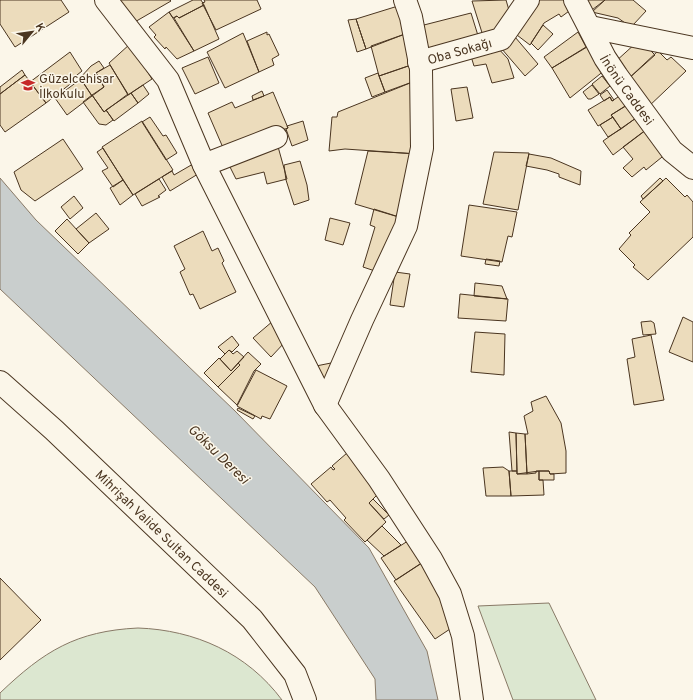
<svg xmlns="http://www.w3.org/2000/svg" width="693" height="700" font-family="Overpass,sans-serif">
<rect width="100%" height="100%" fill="#fbf6e9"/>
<path fill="#dce7d0" stroke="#887966" d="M549 603 596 700H513L478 606Z
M138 628C195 630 247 653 282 700H0V693C44 651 76 631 138 628Z"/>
<path fill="#c9cecd" stroke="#887966" d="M0 178 36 220 235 411 369 548 427 651 438 700H376L375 679 315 587 0 289Z"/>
<path fill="#ecdcbc" stroke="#4a3520" d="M0 0H61L69 12 15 47 0 24Z
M116 0H170L171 1 133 23Z
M193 0H201L204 5 179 18 177 16 173 18 169 12Z
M204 0H257L261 9 216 30 202 3 205 2Z
M506 0 511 17 484 39 472 1Z
M533 0H574L576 6 561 17 559 14 544 23 530 45 513 32Z
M581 0H605L588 13Z
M605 0H633L646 11 633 25H628L618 18 592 12Z
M204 5 219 39 194 51 174 18 177 16 179 18Z
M398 6 405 34 366 49 356 19Z
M169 12 194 51 177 59 166 47 165 49 154 37 156 35 149 27Z
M471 13 480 42 429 54 420 26Z
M356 19 366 49 357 52 348 20Z
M543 25 553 34 538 50 531 43Z
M267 32V35L269 34 279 55 272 59 274 65 259 72 247 41Z
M578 32 586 47 552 68 544 57Z
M243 33 259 72 225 88 207 52Z
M405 34 414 64 379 76 371 46Z
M515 37 538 64 525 76 501 48Z
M642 42 655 55 627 80 615 62 636 43Z
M130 44 152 79 128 95 109 63Z
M496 46 508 59 514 78 492 83 486 64 474 66 470 53Z
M587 47 605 70 570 98 552 68Z
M658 51 667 60 671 57 686 71 647 108 627 80Z
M70 52 82 71 72 79 74 81 46 103 30 82Z
M208 57 219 83 195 94 182 68Z
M99 61 104 68 96 73 104 87 92 96 80 78 91 66Z
M414 64 415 81 385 92 379 76Z
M110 65 128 94 104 112 92 95 104 87 96 73Z
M22 70 25 75 0 94V87Z
M378 73 385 92 372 97 365 78Z
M25 75 46 103 5 132 0 125V94Z
M602 76 610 86 600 94 592 84Z
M81 79 92 96 67 115 55 98Z
M415 81 417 154 345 149 329 151 332 117H337L338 112Z
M143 85 149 94 138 103 131 93Z
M592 85 599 94 591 99H588L583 92Z
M467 87 473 118 456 121 451 89Z
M607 90 614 100 612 101 610 97 604 101 600 95Z
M262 91 264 96 253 100 252 96Z
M273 92 288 128 224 150 208 113 232 102 235 108Z
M131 93 138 103 114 121 106 110Z
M624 93 630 103 611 115 613 117 598 126 588 110 610 97 612 101Z
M92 95 104 112 106 110 113 120 106 125 99 124 83 102Z
M629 104 636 118 621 129 611 115Z
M150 117 163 136 166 135 177 153 166 160 142 122Z
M613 117 621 129 608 137 600 125Z
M636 118 646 130 613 155 603 141Z
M142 121 173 170 133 195 102 147Z
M303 121 308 140 292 146 286 129 288 128 287 126Z
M647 129 667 153 646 170 644 167 632 177 623 168 633 159 623 147Z
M63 139 83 169 35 201 21 190 14 172Z
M277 143 287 179 267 184 264 172 236 179 226 159Z
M103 148 123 180 113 187 102 171 108 168 97 152Z
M368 151 419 154 402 218 355 204Z
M494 152 529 153 518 210 483 204Z
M529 154 551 158 581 171 580 185 559 177V174L547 170 526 166Z
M300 161 307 185 309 200 294 205 286 180 284 165Z
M193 164 198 174 170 191 162 177 172 171 174 175Z
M660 178 663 181 643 199 641 196Z
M666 178 685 197 687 195 693 202V237L648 280 633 267 635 265 619 249 631 235 629 233 650 212 640 202Z
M159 179 166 190 158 196 160 197 142 206 135 194Z
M123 180 133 195 120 205 110 188Z
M74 196 83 208 70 219 61 207Z
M469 205 517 212 512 237 508 236 502 262 461 256Z
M374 209 399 217 378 272 363 267 375 227 370 225Z
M96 213 109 229 89 243 76 229Z
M330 218 350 223 343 245 325 240Z
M67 219 89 243 78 254 55 231Z
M203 231 212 251 218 248 224 261 222 263 236 292 200 309 193 294 190 295 180 272 185 269 174 246Z
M486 259 500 261 499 266 485 264Z
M395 272 410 274 404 307 390 305Z
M475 283 502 286 507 299 474 296Z
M460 294 508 299 506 321 458 318Z
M683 317 693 322V362L669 352Z
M273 321 285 342 271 357 253 338Z
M651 321 654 323 656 334 643 335 641 322Z
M475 332 505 334 504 375 471 372Z
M651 335 664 400 634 405 627 359 635 357 632 339Z
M232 336 239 345 232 352 229 350 225 354 218 347Z
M229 350 233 354 237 351 244 357 231 371 220 359Z
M248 352 261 364 254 371 237 405 218 387 240 365 238 363Z
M219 358 231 371 238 363 240 365 218 387 204 373Z
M336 362 333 378 319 379 316 366Z
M256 370 287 386 270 419 262 416 261 419 237 406Z
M546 396 561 423 566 451V473L550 474 549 471H536V473L527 474 525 434H528L524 416 533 411 531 402Z
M238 408 255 416 253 419 237 410Z
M509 432 516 433 517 471H512Z
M516 433 525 434 527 474H517Z
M347 453 361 470 360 472 379 493 369 503 386 522 365 542 344 520 346 518 330 500 327 502 311 484 331 467 333 470 335 469 332 466Z
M503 467 509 471 511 496H486L483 468Z
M509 471H517V474L539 471V480H543L544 495 511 496Z
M539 471H549L550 474H554V480H539Z
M373 499 389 515 384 519 369 503Z
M382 526 401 545 384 556 367 540Z
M411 539 425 561 396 580 381 558Z
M426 560 459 623 435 639 394 581Z
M0 578 41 620 0 660Z"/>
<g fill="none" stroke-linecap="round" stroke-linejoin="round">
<defs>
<g id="street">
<path d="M106 0 168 80 204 165 325 405 379 479 431 559 450 594 463 636 472 700"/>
<path d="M590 27 693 48"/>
<path id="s1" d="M419 62 501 39 528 0"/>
<path d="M204 165 276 137"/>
<path d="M325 405 362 320 406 226 422 148 421 69 411 17 405 0"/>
</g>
<g id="secondary">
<path id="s2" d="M575 0 605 58 617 76 672 151 693 168"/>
</g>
<g id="primary">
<path id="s3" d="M0 382 54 430 252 619 295 674 305 700"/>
</g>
</defs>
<use href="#street" stroke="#4a3520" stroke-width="24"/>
<use href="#secondary" stroke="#4a3520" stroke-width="24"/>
<use href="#primary" stroke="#4a3520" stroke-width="24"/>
<use href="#street" stroke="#fbf6e9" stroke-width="22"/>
<use href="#secondary" stroke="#fbf6e9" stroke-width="22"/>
<use href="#primary" stroke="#fbf6e9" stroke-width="22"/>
</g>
<defs>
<symbol id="school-bare" viewBox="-9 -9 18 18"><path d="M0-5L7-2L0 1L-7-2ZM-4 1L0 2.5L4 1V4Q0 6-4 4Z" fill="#c62828" stroke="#fbf6e9" stroke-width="2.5" paint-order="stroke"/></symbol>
</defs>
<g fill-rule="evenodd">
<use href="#school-bare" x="18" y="75" width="20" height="20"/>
</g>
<g text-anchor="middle" stroke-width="3" stroke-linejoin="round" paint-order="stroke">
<g font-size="13" fill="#4a3520" stroke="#fbf6e9">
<text dy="5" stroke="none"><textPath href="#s1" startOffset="42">Oba Sokağı</textPath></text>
<text dy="5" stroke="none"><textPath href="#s2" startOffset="104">İnönü Caddesi</textPath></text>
<text dy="5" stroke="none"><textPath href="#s3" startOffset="222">Mihrişah Valide Sultan Caddesi</textPath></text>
</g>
<g font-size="13" fill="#4a3520" stroke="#fbf6e9" text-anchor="start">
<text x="39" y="83">Güzelcehisar<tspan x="39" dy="15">İlkokulu</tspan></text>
</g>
<g font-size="14" font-style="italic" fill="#4a3520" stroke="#fbf6e9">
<text transform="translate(219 454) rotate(44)" y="5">Göksu Deresi</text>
</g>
</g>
<g transform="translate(32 32) rotate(61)" stroke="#fbf6e9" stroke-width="3" paint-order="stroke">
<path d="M0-3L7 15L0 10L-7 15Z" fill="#4a3520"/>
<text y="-6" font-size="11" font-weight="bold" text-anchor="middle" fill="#4a3520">K</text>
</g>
</svg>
